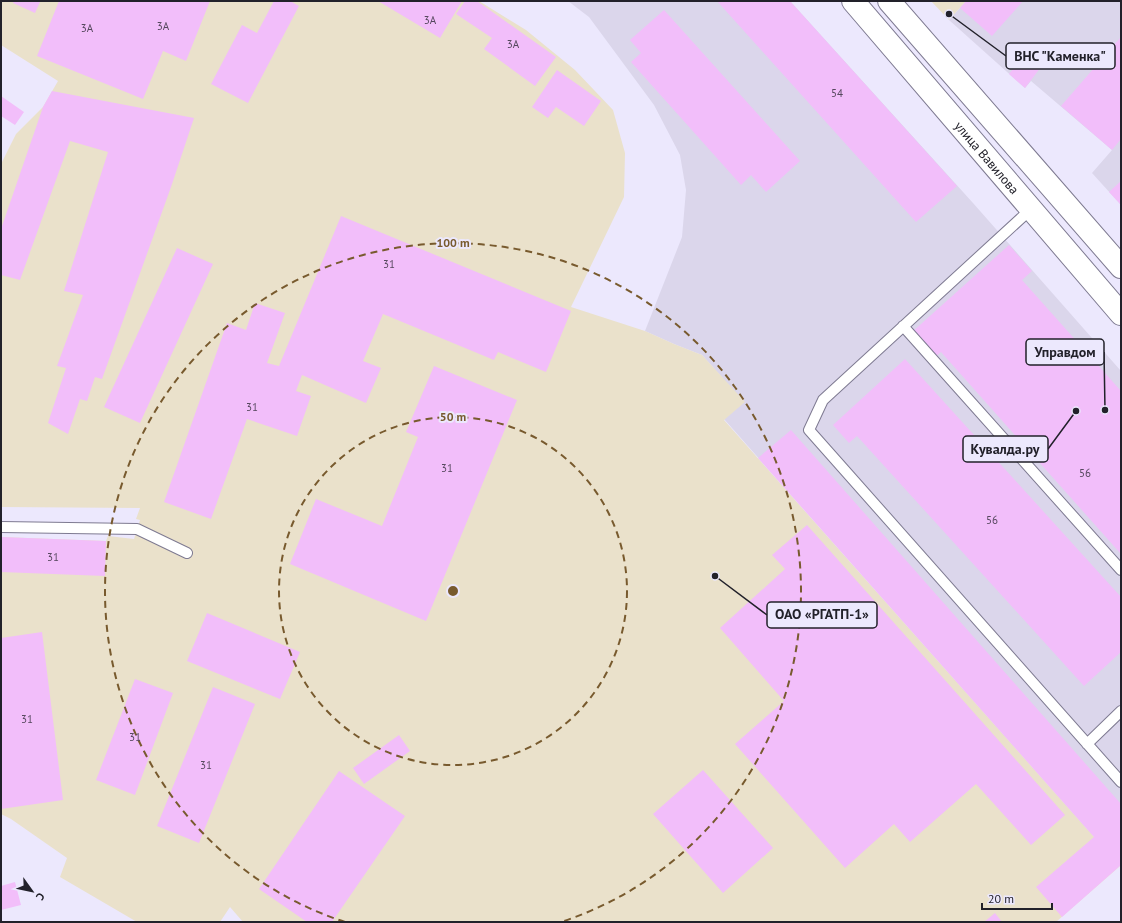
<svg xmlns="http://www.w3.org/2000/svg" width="1122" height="923" font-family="'PT Sans',sans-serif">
<rect width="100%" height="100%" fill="#ece8fd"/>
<path fill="#dbd6eb" d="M568 1H790L973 203 1121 371V865L1120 866 724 419 744 402 702 355 674 344 645 331 682 237 686 190 680 155 654 105 589 17Z
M966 1H1121V205L1092 173 1112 150 1031 81 1025 88 949 20Z"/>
<path fill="#eae1cb" d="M1 1H479L526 30 575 70 613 110 625 153 624 197 571 307 645 331 674 344 702 355 745 402 724 420 1120 866 1056 922H243L230 907 220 922H137L60 877 67 858 11 819 1 814V537L106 541 108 536 134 539 140 520 136 519 140 508 1 507V164L16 134 43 107 58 81 1 45Z
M931 1H966L949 20Z"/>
<path fill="#f2befa" d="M14 1H37L40 2 35 13 13 3Z
M59 1H210L186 61 163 51 143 99 37 56Z
M274 1H290L299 6 248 103 211 84 242 25 257 33Z
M378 1H462L440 38Z
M465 1H477L556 57 535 86 484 49 492 38 456 14Z
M717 1H790L957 186 916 222Z
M966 1H1023L992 36 960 8Z
M664 10 800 161 766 192 751 175 741 185 631 62 641 53 630 40Z
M1121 37V139L1112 150 1061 106Z
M1025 54 1041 67 1025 88 1009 74Z
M557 70 601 101 584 126 556 107 548 118 532 107Z
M52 91 194 118 171 187 102 379 95 377 87 401 80 399 68 434 48 423 66 368 57 366 83 295 64 291 108 152 70 141 20 280 1 275V229L43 107Z
M1 96 24 112 15 125 1 116Z
M1121 181V205L1109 192Z
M341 216 571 311 546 372 498 352 494 360 383 314 363 361 381 368 366 403 302 375 296 391 311 396 297 436 247 419 211 519 164 502 227 323 246 330 255 303 285 313 267 363 279 366Z
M1009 245 1032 271 1022 280 1121 391V554L941 352 934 358 911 333Z
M177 248 213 264 140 423 104 407Z
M905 359 1121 597V652L1084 686 857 436 849 443 833 425Z
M434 366 517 400 426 621 290 564 316 499 382 526 418 437 406 432Z
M791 430 1121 804V865L1062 917 1036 887 1094 837 758 458Z
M807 525 1065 815 1031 845 976 784 910 842 894 824 845 868 735 744 784 701 720 628 785 569 772 555Z
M1 537 106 541 105 576 1 572Z
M207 613 300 652 280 699 187 661Z
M42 632 63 800 1 809V638Z
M135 679 173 693 135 795 96 780Z
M213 687 255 704 199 843 157 826Z
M399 735 410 751 364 784 353 768Z
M703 770 773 848 723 893 653 814Z
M339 771 405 816 332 922H307L259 889Z
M15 882 21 905 1 910V886Z
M995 913 1002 922H984Z"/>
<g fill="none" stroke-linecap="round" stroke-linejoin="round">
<defs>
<path id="lane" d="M1031 209 823 400 809 430 1121 782
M903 326 1121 570
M1 527 137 529 187 553
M1087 744 1121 711"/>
<g id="primary">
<path id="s1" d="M853 1 1121 314"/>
<path d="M889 1 1121 267"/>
</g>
</defs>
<use href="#lane" stroke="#7e7a91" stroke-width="12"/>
<use href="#primary" stroke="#7e7a91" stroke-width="24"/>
<use href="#lane" stroke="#fff" stroke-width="10"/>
<use href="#primary" stroke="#fff" stroke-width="22"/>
</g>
<g fill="none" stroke="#785a2e" stroke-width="2" stroke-dasharray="7 5">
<circle cx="453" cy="591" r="174"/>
<path d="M345 922A348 348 0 1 1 561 922"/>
</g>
<g text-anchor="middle" stroke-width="4" stroke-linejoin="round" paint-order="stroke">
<g font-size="11" fill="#56485e">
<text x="430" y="24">3А</text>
<text x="163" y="30">3А</text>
<text x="87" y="32">3А</text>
<text x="513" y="48">3А</text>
<text x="837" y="97">54</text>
<text x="389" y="268">31</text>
<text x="252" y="411">31</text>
<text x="447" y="472">31</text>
<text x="1085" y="477">56</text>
<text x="992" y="524">56</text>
<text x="53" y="561">31</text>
<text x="27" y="723">31</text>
<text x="135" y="741">31</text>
<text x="206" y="769">31</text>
</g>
<g font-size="13" fill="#22212a" stroke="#ece8fd">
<text dy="5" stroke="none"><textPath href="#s1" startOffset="206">улица Вавилова</textPath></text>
</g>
</g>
<circle cx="453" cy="591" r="6" fill="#785a2e" stroke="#ece8fd" stroke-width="2"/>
<g font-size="12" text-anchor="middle" font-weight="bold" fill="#785a2e" stroke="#ece8fd" stroke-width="4" stroke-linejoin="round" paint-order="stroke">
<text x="453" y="247">100 m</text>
<text x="453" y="421">50 m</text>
</g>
<path fill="none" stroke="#22212a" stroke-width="1.5" d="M949 14L1006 56M1105 410L1104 352M1076 411L1048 449M715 576L767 615"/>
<g fill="#22212a" stroke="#ece8fd" stroke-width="1.5">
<circle cx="949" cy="14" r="4"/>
<circle cx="1105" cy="410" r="4"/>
<circle cx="1076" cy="411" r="4"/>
<circle cx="715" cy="576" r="4"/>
</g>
<g fill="#ece8fd" stroke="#22212a" stroke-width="1.5">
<rect x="1006" y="43" width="109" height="26" rx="4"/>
<rect x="1026" y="339" width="78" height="26" rx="4"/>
<rect x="963" y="436" width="85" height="26" rx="4"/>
<rect x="767" y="602" width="110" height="26" rx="4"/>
</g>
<g font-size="14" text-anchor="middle" font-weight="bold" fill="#22212a">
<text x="1060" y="61">ВНС "Каменка"</text>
<text x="1065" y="357">Управдом</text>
<text x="1005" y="454">Кувалда.ру</text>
<text x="822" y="619">ОАО «РГАТП-1»</text>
</g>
<rect width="1122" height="923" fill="none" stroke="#22212a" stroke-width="4"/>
<g transform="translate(32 891) rotate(123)" stroke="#ece8fd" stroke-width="3" paint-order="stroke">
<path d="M0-3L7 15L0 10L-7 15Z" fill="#22212a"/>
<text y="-6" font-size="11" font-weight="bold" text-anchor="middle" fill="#22212a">С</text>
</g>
<path d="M982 903v6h70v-6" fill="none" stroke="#22212a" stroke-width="2"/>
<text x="988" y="903" font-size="12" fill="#22212a" stroke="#ece8fd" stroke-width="3" paint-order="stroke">20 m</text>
</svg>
